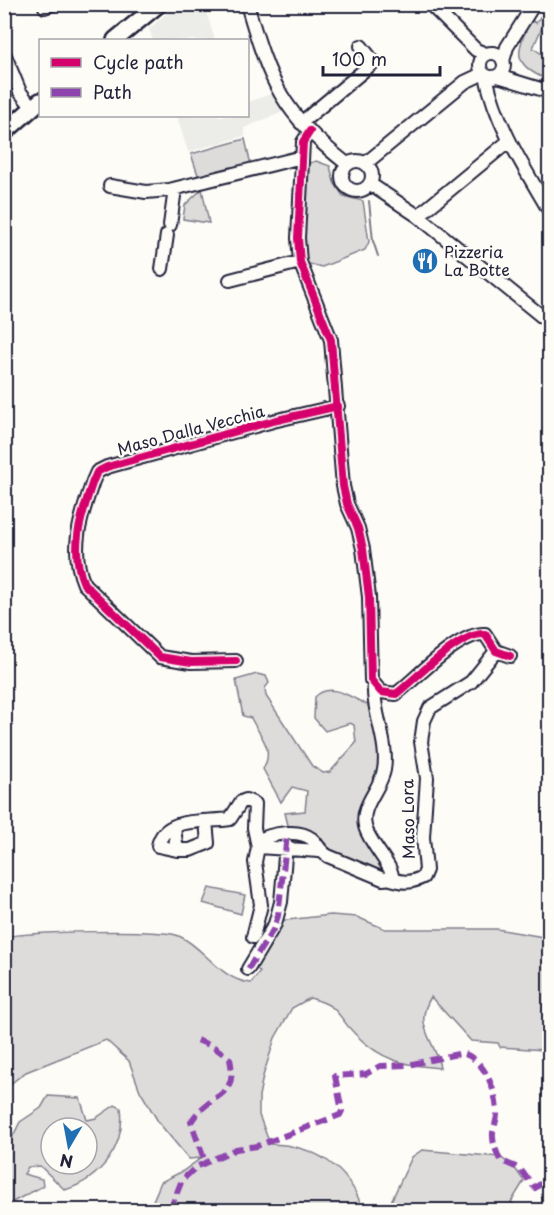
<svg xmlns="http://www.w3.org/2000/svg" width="554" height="1215" font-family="'Playpen Sans',sans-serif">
<rect width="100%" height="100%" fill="#fdfcf7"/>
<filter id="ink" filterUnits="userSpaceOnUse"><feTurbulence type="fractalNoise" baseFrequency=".0167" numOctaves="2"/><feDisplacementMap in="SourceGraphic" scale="12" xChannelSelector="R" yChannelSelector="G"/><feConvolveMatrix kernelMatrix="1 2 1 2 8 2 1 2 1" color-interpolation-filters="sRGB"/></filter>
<g filter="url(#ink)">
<path fill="#ecece9" d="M177 4 204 5 215 40H153L149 29Z
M274 93 285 111 244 128 245 136 188 152 177 116H248V102Z"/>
<path fill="#dddcdb" stroke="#807f8b" stroke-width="1.5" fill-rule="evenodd" d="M548 5 549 11 533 48 549 59 546 69 549 71V80C512 66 515 52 531 20L536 23Z
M245 139 251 165 199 178 191 154Z
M316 161 330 166 334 182 343 196 363 201 369 242 365 250 322 267 305 263 300 233 306 164Z
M202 189 209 223 183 219 185 205Z
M257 674 266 676 269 683 265 688 266 696 312 766 323 773 330 772 356 743 354 725 350 723 325 731 314 718 315 697C332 679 356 702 373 707L380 765 360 814 383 862 386 877 371 866 331 852 316 835 289 829 285 813 305 811 307 791 292 787 281 802 263 769C275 748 260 737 251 718L243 716 236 680Z
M209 888 245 895 241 914 203 903Z
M331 915 357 917 385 929H497L549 938V1048L544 1050 500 1047 498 1043 471 1041 431 997C412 1027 436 1040 440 1068 403 1065 382 1061 355 1034 334 1013 342 1007 310 998L292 1008 275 1038 263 1076 259 1096V1115L270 1144C315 1145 349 1167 363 1210H286L261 1204 232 1210H149L161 1182 183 1171 201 1158 189 1159 159 1123 140 1091 129 1061 106 1040 26 1072 5 1088V937C24 932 163 928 179 936 204 947 220 980 251 983L260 972 255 967 278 921Z
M48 1096 80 1098 87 1120 96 1118 115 1105 121 1108C126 1146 101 1179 65 1190L40 1166 28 1167 24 1174 42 1179 43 1186 5 1206V1152L20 1122 41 1108ZM51 1128H87V1164H51Z
M422 1150 500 1157 514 1167 524 1181 511 1202 520 1210H387L412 1157Z"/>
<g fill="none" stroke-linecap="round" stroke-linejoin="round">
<path stroke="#787885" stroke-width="2" d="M369 201 373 241 378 256"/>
<defs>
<path id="minor" d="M44 4 45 7 52 4
M247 4C270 83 281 112 347 164
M430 4 476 50 486 54
M480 65a12 12 0 1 1 24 0a12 12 0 1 1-24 0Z
M4 53 20 92 33 108
M503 61 507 47 534 4
M486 76C496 125 525 169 550 212
M498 76 550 92
M301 123 374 62 361 46
M310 131 303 142 298 238 300 262 331 340 343 486 347 504 358 528 363 549 369 597 371 680 381 692 396 694C417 678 459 632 485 634L496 651 510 656
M342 176a15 15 0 1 1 30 0a15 15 0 1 1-30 0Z
M366 163 465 82 482 74
M370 184 418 216 550 323
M110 186 146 192 169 190 302 157
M418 216 509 141
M170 225 175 189
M162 269 167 235
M230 280 300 262
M236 661 191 662 160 657 84 584C69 549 81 516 93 481L97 472 107 467 273 421 338 406
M174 828 177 850H190L208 843 206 821
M257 841C271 834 298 828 312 839 318 844 319 851 328 856L383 879 392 878C394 867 368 842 365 826 360 806 380 790 384 770 389 742 372 712 374 683
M177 850 158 846C164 815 207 823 230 819L241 802 246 800 255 804 254 828 258 847 319 851
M391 879C404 883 411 883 423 877L426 870 423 837 427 778 421 742 424 721 430 708 471 682 496 651
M253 937 261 905 255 862 258 847
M248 969 275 924 281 902 286 845"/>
<path id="major" d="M115 40 159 4
M4 133 40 101"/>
</defs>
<use href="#minor" stroke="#22223b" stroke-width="16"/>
<use href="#major" stroke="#22223b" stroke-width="20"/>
<use href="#minor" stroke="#fdfcf7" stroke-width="12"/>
<use href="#major" stroke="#fdfcf7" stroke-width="15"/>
<path stroke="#8e44ad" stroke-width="6" stroke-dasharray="12 6" stroke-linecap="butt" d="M248 969 273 930 278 916 287 835
M197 1040 214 1047 230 1059C239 1100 209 1092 191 1122L205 1162
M170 1210 182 1180 196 1167 236 1149 257 1146 340 1115 342 1111 335 1076 366 1074 380 1066 408 1065 462 1053C485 1059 497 1092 497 1114 497 1122 492 1129 493 1137 493 1144 497 1153 500 1160L520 1169 535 1188 543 1182 550 1164"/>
<defs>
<path id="cycleway" d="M310 131 303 142 298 238 300 262 331 340 343 486 347 504 358 528 363 549 369 597 371 680 381 692 396 694C417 678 459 632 485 634L496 651 510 656
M236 661 191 662 160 657 84 584C69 549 81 516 93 481L97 472 107 467 273 421 338 406"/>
</defs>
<use href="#cycleway" stroke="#fdfcf7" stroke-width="11"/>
<use href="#cycleway" stroke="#d6006c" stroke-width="8"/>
</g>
</g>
<defs>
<symbol id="restaurant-disc" viewBox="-11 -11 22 22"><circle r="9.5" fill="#1f6fb2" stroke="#fdfcf7"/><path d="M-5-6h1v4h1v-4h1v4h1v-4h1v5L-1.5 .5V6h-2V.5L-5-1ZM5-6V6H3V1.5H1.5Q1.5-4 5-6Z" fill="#fff"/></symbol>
</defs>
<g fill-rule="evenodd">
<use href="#restaurant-disc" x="410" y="246" width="30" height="30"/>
</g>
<g text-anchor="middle" stroke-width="5" stroke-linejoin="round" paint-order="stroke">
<g font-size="16" fill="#22223b" stroke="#fdfcf7" text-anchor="start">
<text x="444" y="258">Pizzeria<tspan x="444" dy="18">La Botte</tspan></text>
</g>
<g font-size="16" fill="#22223b" stroke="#fdfcf7">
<text transform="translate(191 430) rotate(-15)" y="6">Maso Dalla Vecchia</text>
<text transform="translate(408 819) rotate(-91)" y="6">Maso Lora</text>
</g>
</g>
<rect width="554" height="1215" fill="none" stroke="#fdfcf7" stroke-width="24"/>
<rect x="12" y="12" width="530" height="1191" fill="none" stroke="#22223b" stroke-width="2" filter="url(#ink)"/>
<rect x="39" y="39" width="210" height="78" fill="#fdfcf7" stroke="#a5a5ac" stroke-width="1.5"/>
<rect x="51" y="58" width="30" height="9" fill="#d6006c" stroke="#a5a5ac" stroke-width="1.5"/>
<text x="93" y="69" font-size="18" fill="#22223b">Cycle path</text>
<rect x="51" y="88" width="30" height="9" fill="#8e44ad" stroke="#a5a5ac" stroke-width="1.5"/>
<text x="93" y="99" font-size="18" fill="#22223b">Path</text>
<g transform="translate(69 1146) rotate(190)"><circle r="28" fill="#fdfcf7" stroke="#a5a5ac" stroke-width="1.5"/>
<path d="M0-4.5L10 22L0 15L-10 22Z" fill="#1f6fb2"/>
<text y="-9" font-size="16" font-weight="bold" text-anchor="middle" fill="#22223b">N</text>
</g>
<path d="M323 66v9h117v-9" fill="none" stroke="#22223b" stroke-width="3"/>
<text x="332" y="66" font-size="18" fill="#22223b" stroke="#fdfcf7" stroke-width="4.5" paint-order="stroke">100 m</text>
</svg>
